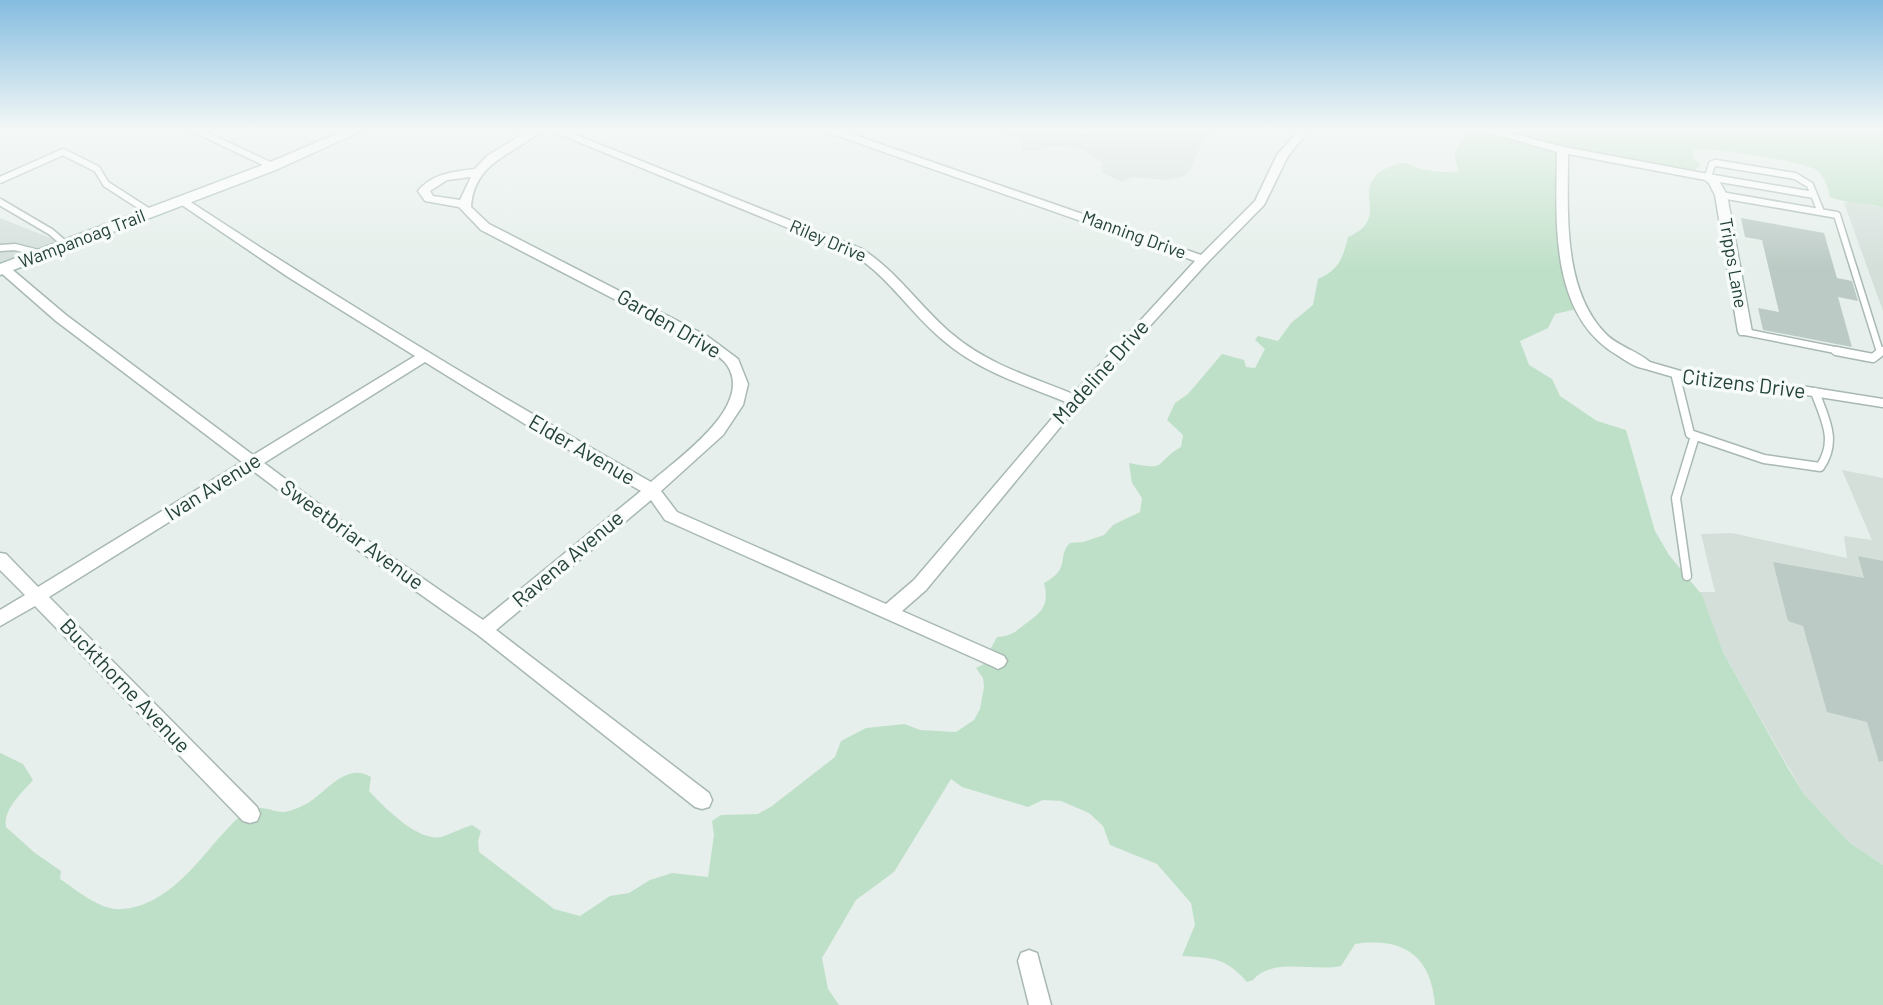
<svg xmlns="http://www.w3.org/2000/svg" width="1883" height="1005" font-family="Barlow,sans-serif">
<rect width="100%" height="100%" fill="#e6efeb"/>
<path fill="#d4dfda" d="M990 129H1214L1215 134 1202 142 1191 169 1184 176 1167 180 1132 177 1122 182 1102 173 1103 163 1083 150 1054 145 1037 151 1022 150 1020 138Z
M1851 201 1883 208V311L1844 203Z
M0 218 65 244 0 272Z
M1842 470 1883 478V865L1850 843 1803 793 1723 652 1699 592H1715L1701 534 1732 533 1847 558 1844 536 1872 540Z"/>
<path fill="#bfe0c8" d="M1463 129H1883V208C1865 202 1847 204 1830 197 1829 189 1824 177 1819 172 1808 161 1716 149 1698 149L1694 150 1693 159 1701 164 1693 172 1567 149 1560 213 1581 308 1555 314 1548 328 1520 341 1529 365 1552 379 1560 396 1597 421 1626 430 1655 531 1669 555 1702 595 1723 652 1789 770 1803 793 1850 843 1883 865V1005H1435C1431 956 1404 937 1355 944L1341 966C1313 972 1272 957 1253 980L1247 982C1225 957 1213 958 1182 956L1195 925 1191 903 1157 864 1110 845 1103 826 1089 813 1061 801 1043 800 1028 807 962 787 951 779 894 872 856 900 822 958 828 989 839 1005H0V753L23 764 33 780C22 793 3 809 6 827L35 853 61 871 60 879C77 890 100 911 122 909 160 907 189 873 212 846 220 837 240 813 251 809 262 805 273 812 283 812 290 812 302 806 308 803 328 790 347 762 371 777L369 791C384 807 418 842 441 837 451 834 462 828 472 825L481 831 478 841 479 852 554 909 580 916 610 896 629 893 650 880 672 873 708 877 714 835 712 821 721 815 758 814 772 806 835 757 841 741 866 728 905 724 920 730 956 732 974 720 980 709 984 687 983 678 976 668 990 661V650L997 637C1013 636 1017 630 1028 622 1044 610 1049 603 1044 583 1072 568 1056 557 1070 543L1083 542 1104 535 1113 525 1140 512 1142 498 1132 483 1129 463C1170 471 1152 464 1181 447L1183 435 1167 420 1175 403 1188 394 1222 354 1244 360 1246 367 1255 368 1265 349 1255 340 1258 336 1278 341 1291 323 1313 305 1318 279C1339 270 1343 258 1348 237 1391 219 1352 193 1381 171 1385 169 1396 164 1401 163 1407 162 1416 168 1422 169 1435 172 1446 173 1459 171L1454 155 1466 134Z"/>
<path fill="#bbcac4" d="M1741 218 1824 233 1837 278 1852 281 1858 301 1838 297 1852 347 1763 330 1758 308 1779 312 1762 240 1745 237Z
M1858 556 1883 561V761L1879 762 1867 722 1827 712 1803 626 1788 621 1773 562 1864 578Z"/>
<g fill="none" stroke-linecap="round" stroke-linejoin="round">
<defs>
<path id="service-far1" d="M1074 129 1083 132
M0 180 63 152 97 169 106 184 151 213
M1721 195 1837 215 1880 352
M1814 195 1708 177 1712 164 1716 163 1795 176 1810 185 1821 212
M0 202 51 232 66 245
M0 248 15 247 42 254
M1745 332 1845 352"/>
<path id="service" d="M1836 351 1873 358 1882 351
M1646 365 1701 381 1807 391 1883 403
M1676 377 1690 434 1764 459 1820 467C1838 441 1825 419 1815 392
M1687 576 1676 498 1695 436"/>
<path id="minor" d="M187 129H200L279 166 269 168Z
M531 129H543C515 155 474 160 471 207L489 224 707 336 738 359 748 384 743 405 723 435 661 491 677 512 886 604 914 580 1066 402C1024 385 979 371 944 341 911 314 890 278 854 255L547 129H561L862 249C898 272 920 307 952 334 987 364 1031 377 1073 394L1195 261 824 131 823 129H837L1201 255 1255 201 1277 155 1300 129H1310L1288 156 1264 205 1207 263 1080 403 926 590 902 611 1004 656 1007 661 1004 666 998 669 992 666 665 520 651 500 496 630 709 793 712 800 709 807 702 809 695 807 478 635 355 548 252 470 49 597 257 807 260 814 257 821 250 823 243 821 35 606 0 626V610L25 595 0 570V553L6 554 38 587 242 462 56 321 0 272V266H8L66 315 253 455 415 356 288 277 176 201 178 199H186C338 299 492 393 651 482 677 459 755 406 727 365 721 356 706 349 697 342L481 230 459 207 425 201 418 191C433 173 453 172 475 169L487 156ZM471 177 460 200 433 196 430 191 447 180ZM425 362 541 434 641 491 483 620 367 540 264 463Z
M1478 129H1494L1564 147 1708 174 1718 179 1727 195 1752 332 1750 335H1740L1738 332 1715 195 1709 183 1705 180 1568 154C1568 210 1562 287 1604 332 1617 347 1640 351 1653 365L1651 368C1640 371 1626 361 1617 355 1549 315 1556 220 1557 152Z
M1029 950 1037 953 1051 1005H1029L1018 961 1021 953Z"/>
<path id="secondary" d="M348 129H366L278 169 0 275V264L268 163Z"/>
</defs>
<use href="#service-far1" stroke="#a8b8b2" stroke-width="9"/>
<use href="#service" stroke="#a8b8b2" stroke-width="11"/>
<use href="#minor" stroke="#a8b8b2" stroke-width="3"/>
<use href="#secondary" stroke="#a4bbb3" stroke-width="3"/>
<use href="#service-far1" stroke="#fff" stroke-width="6"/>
<use href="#service" stroke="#fff" stroke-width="8"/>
<use href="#minor" fill="#fff" fill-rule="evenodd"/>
<use href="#secondary" fill="#fff" fill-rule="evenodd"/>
</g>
<linearGradient id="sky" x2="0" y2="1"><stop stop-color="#84bce0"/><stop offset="0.48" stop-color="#f4f8f6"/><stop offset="1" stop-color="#f4f8f6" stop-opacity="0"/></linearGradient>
<rect width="1883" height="269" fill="url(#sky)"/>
<g text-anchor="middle" stroke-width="7" stroke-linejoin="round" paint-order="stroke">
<g font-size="18" fill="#24423a" stroke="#f7fbf9">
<text transform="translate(1134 235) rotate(20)" y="6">Manning Drive</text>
<text transform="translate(82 239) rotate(-21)" y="6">Wampanoag Trail</text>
<text transform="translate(828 241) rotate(23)" y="6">Riley Drive</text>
<text transform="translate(1733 263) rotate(80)" y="6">Tripps Lane</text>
</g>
<g font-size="21" fill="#24423a" stroke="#f7fbf9">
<text transform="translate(669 324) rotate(30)" y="7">Garden Drive</text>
<text transform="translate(1101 372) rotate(-48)" y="7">Madeline Drive</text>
<text transform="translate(1744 384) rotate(7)" y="7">Citizens Drive</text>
<text transform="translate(582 450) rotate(30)" y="7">Elder Avenue</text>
<text transform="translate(213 487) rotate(-32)" y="7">Ivan Avenue</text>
<text transform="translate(352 535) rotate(36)" y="7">Sweetbriar Avenue</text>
<text transform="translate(568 559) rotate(-40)" y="7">Ravena Avenue</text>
<text transform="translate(125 686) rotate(46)" y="7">Buckthorne Avenue</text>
</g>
</g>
</svg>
